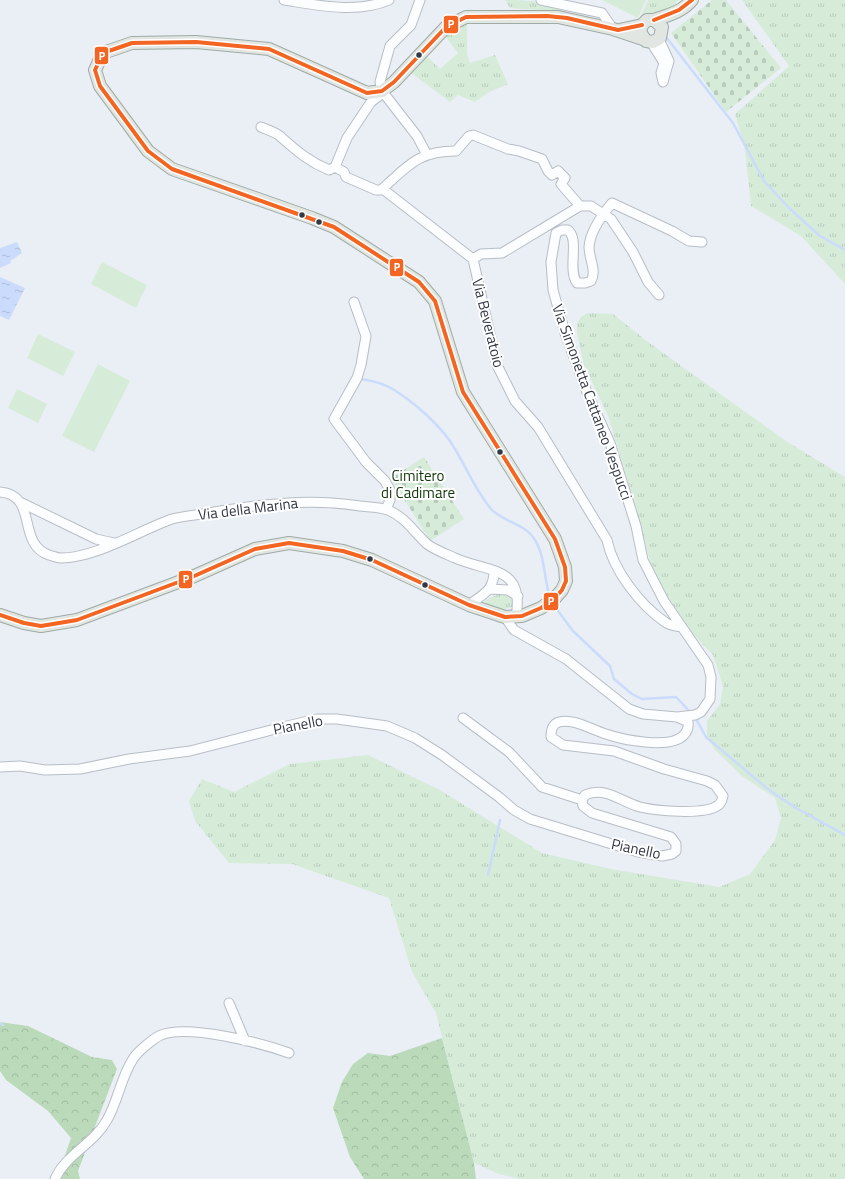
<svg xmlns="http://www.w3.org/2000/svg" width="845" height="1179" font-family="'Titillium Web',sans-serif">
<defs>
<pattern id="grass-tufts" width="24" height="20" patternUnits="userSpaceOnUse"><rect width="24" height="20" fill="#d6ecd9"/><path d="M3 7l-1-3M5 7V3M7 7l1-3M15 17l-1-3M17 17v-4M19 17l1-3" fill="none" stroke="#b8cbbc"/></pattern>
<pattern id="forest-crowns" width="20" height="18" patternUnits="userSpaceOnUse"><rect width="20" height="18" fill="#badaba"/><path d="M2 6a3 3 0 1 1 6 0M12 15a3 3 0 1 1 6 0" fill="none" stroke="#a0bca1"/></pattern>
<pattern id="cemetery-stones" width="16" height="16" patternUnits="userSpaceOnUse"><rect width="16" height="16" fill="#d6ecd9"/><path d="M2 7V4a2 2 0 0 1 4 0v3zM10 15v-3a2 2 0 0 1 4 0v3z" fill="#b8cbbc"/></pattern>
<pattern id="water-ripples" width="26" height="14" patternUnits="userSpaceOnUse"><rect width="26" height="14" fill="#cadbfb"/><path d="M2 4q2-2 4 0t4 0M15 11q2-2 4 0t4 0" fill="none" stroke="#aebdd8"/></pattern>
</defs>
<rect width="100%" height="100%" fill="#eaeff6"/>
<path fill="url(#grass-tufts)" d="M505 0C525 0 550 1 566 12L510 8Z
M648 0H678C665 16 659 17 640 18Z
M742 0H845V284L801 236 751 206 745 149 735 114 789 66Z
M467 24V53L470 63 495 55 508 84 489 92 475 102 458 95 450 102 411 73 427 56 440 69 458 53 445 36Z
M587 313 613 314 648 342 786 441 845 477V1179H519L499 1174 474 1163 436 1013 412 972 389 898 292 864 229 863 195 821 189 801 202 779 234 792 290 764 368 755 438 789 542 853 611 869 719 887 750 874 775 840 781 818 775 798 742 776 715 750 707 737V721L720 704 723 686 713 655 693 634 668 597 650 561 630 487 608 416 584 365 577 333V323L581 317Z
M502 592C510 595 513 597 513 606 506 612 492 608 485 603L486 600Z"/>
<path fill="url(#forest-crowns)" d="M0 1022 28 1026 92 1057 112 1060 117 1069 78 1171 80 1179H57L71 1138 48 1111 6 1080 0 1071Z
M442 1038 474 1163 476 1179H364L350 1157 333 1108 342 1082 353 1064 368 1053 390 1056Z"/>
<path fill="url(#cemetery-stones)" d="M712 0H726L781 68 726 112 671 33Z
M424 457 464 519 430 541 391 478Z"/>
<path fill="#d6ecd9" d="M602 0H646L638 18Z
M102 262 147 285 136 308 91 284Z
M38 334 75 352 63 376 27 358Z
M98 364 130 381 94 452 62 436Z
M17 389 47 404 38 423 8 408Z"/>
<path fill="url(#water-ripples)" d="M17 242 22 253 10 261 11 263 0 268V248Z
M0 277 25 288 9 320 0 316Z"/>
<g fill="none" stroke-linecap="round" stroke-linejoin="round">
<path stroke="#cadbfb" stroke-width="2.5" d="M666 37 733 123 764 181 789 208 820 236 845 250
M360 379C368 380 381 383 389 387 411 399 443 427 455 449 467 469 476 491 491 509 503 522 526 524 535 540 545 556 544 579 550 598
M553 604 572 630 610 666 614 679 632 694 642 699 676 697 692 714
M695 717 706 737 769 790 796 808 845 835
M488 875 500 820
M0 1023 3 1025"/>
<defs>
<path id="minor" d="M284 0C317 5 356 14 389 0
M541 0 602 13 613 29
M651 42 664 63 661 73 663 82 669 61 659 39
M382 91 380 82 390 46 411 25 420 0
M382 91 417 136 427 155
M261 127C267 130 276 132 281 137 297 151 308 161 329 170L335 167 344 172 346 177 376 190H384L473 259 497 365 515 401 538 427 607 540C613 570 640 605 665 622 670 626 676 626 682 627
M335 167 347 138 371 102 379 96 382 91
M382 189C408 166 418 151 456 151L469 136 473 135 508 149 519 151 542 159 548 171 552 175 558 171 565 178 561 184 580 206
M473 259 481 254 502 253 580 206H591L611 219 633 252 648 282 659 295
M354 302 366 336 361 365 357 378 334 419 366 462 385 481 390 490V500L386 509
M0 492C39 495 16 544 49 555 53 556 57 558 61 558 96 558 138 531 172 519 183 516 197 515 209 513 259 504 309 498 360 506 369 507 380 507 388 510 405 517 414 532 427 544 435 550 446 554 455 558 490 573 525 566 516 617
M22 503 96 539 114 543
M490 589 508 590 518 596
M469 605C483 594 494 591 494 571
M505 617 514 630 566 659 629 709 643 714 677 717 695 715 701 712 710 699 711 677 708 665 664 601 643 560 636 526 610 443 588 395 565 333 553 290 551 262 556 233 562 230H568C580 240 567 269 577 283H585L591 281C597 271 589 259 589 247 590 231 602 215 612 203L672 231 689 241 702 242
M463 718 509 752 542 787 582 800
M0 767 20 766 45 770 80 769 129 759 190 751 287 726 317 719H337L387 726 415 738 442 755 499 797 514 810 530 819 638 852 662 856 672 854 676 851V844L671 837 592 813 583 806 582 800 585 795C606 786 621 802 640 807 656 811 704 815 717 806 721 804 722 801 723 796L715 785 707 781 664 769 614 751 563 745 551 737C551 730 552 724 559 722 574 718 592 730 606 734 623 740 669 749 683 736 687 732 689 728 688 722L677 717
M229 1003 245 1041
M55 1179C66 1154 94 1144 107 1120 118 1101 121 1077 133 1059 137 1052 154 1038 161 1035 188 1024 261 1043 289 1053"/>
<path id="major" d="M654 20C668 15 682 12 692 0
M619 30 642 25 647 20H654L662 27 660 38 653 42 646 41 640 32 642 25
M0 615 24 623 41 626 77 620 192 577 255 549 289 543 343 551 372 560 469 605 505 617 522 616 541 608 554 599 562 590 566 581 565 567 555 539 463 392 435 301 419 282 334 227 312 218 172 169 148 151 100 86 95 70 103 53 132 43 196 42 269 49 367 93 382 91 394 82 446 27 466 17H558L613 29 643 39"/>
</defs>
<use href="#minor" stroke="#b8bdc6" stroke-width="11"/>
<use href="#major" stroke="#9faba5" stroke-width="14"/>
<use href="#minor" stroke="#fcfdfe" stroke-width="9"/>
<use href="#major" stroke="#e1e6e2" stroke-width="12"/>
<defs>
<path id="bus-1" d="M654 20 679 10 692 0
M0 615 24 623 41 626 77 620 192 577 255 549 289 543 343 551 372 560 469 605 505 617 522 616 541 608 554 599 562 590 566 581 565 567 555 539 463 392 435 301 419 282 334 227 172 169 148 151 100 86 95 70 103 53 132 43 196 42 269 49 367 93 382 91 394 82 446 27 466 17 547 16 567 18 618 30 642 25"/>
</defs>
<use href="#bus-1" stroke="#fff" stroke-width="7"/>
<use href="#bus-1" stroke="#f26522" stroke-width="4"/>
</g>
<g fill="#323845" stroke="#fff" stroke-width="1.5">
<circle cx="419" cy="55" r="3.5"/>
<circle cx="302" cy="215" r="3.5"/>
<circle cx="319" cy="222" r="3.5"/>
<circle cx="500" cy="452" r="3.5"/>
<circle cx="370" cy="559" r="3.5"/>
<circle cx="425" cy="585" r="3.5"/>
</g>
<g text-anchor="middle" stroke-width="4" stroke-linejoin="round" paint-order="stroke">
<g font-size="15" fill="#323845" stroke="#fff">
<text transform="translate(488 323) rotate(76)" y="5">Via Beveratoio</text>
<text transform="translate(592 402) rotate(70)" y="5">Via Simonetta Cattaneo Vespucci</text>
<text transform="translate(248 509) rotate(-7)" y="5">Via della Marina</text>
<text transform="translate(298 725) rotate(-11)" y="5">Pianello</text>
<text transform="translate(636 849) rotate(12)" y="5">Pianello</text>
</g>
<g font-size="15" fill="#12370c" stroke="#fff">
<text x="418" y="481">Cimitero<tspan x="418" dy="17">di Cadimare</tspan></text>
</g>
</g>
<g stroke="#fff" stroke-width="1.5">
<rect x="443" y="15" width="16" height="19" rx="4" fill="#f26522"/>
<rect x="94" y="46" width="15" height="19" rx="4" fill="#f26522"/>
<rect x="389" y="258" width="15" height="19" rx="4" fill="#f26522"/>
<rect x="178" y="570" width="15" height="19" rx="4" fill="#f26522"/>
<rect x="543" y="592" width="16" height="19" rx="4" fill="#f26522"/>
</g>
<g font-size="11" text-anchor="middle" font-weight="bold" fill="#fff">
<text x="451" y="28">P</text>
<text x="102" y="60">P</text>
<text x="397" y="271">P</text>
<text x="186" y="583">P</text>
<text x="551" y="605">P</text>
</g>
</svg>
